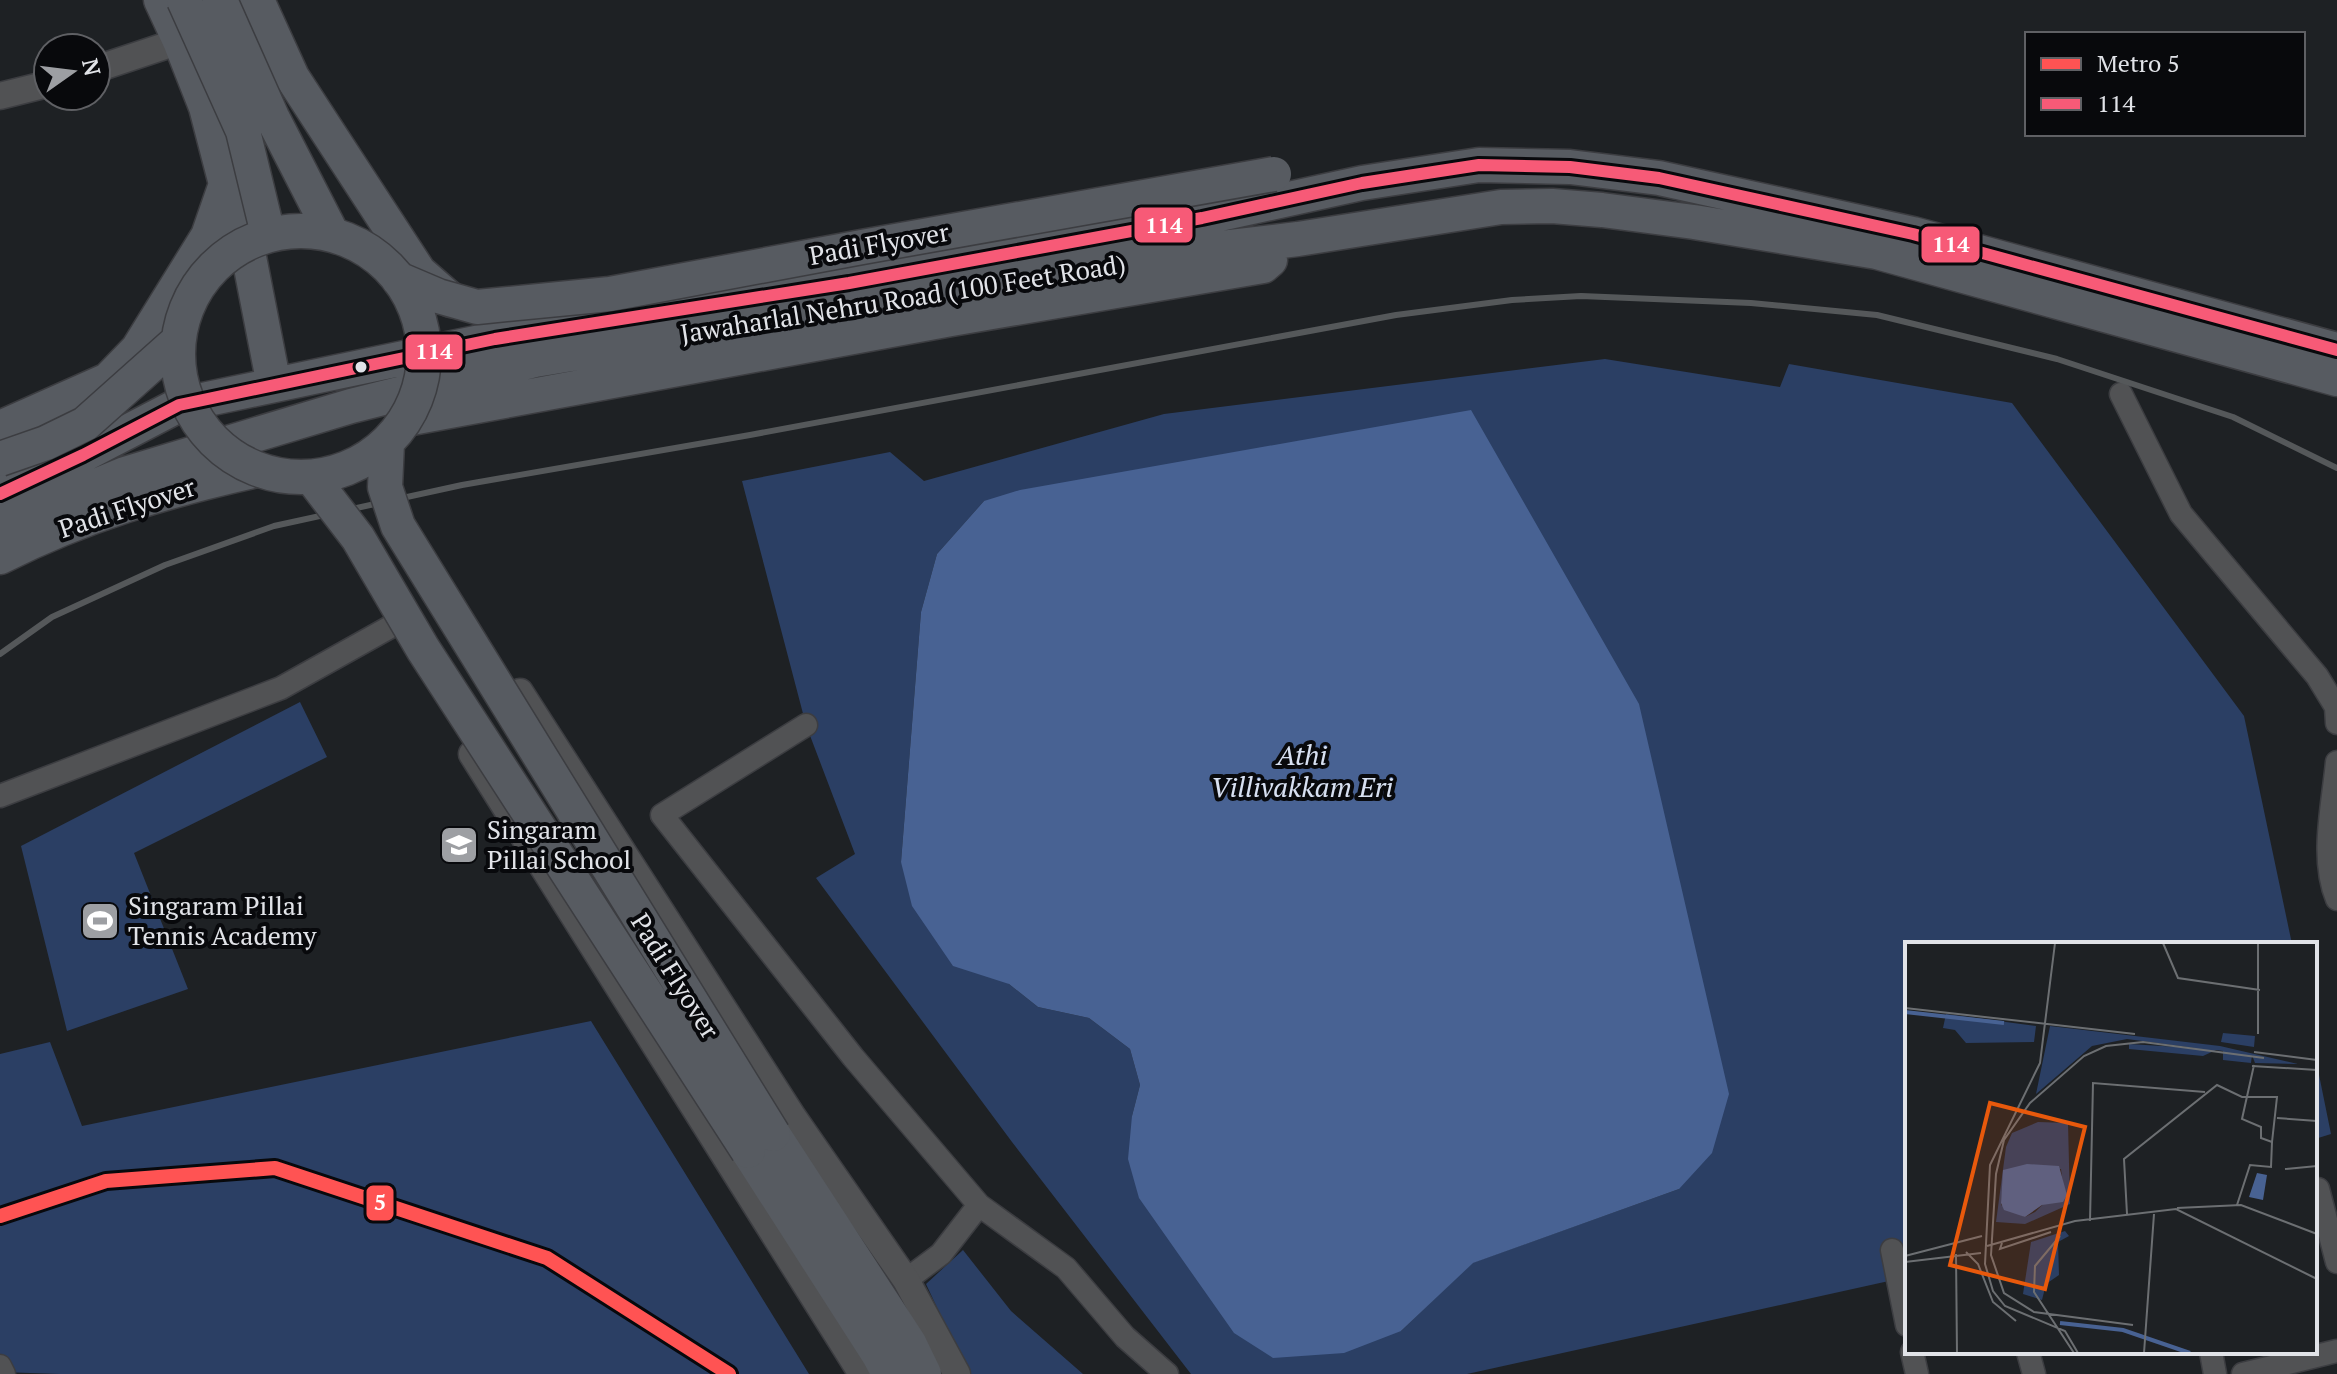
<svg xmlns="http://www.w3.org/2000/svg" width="2337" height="1374" font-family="'PT Serif',serif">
<rect width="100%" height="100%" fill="#1e2124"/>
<path fill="#2b3f64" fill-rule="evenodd" d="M1605 359 1780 387 1789 364 2012 403 2244 716 2292 944H1907V1277L1467 1374H1191L1012 1142 816 878 855 854 806 725 742 481 890 452 924 481 1164 414ZM984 501 1679 1189 1472 1263 1401 1331 1132 1116 1140 1085 1130 1049 1089 1018 1038 1007 1009 984 901 862 921 612 937 554Z
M300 702 327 757 134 853 188 989 67 1031 21 846Z
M591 1021 809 1374H60L0 1372V1054L50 1042 82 1126Z
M2315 1055 2331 1134 2315 1139Z
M963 1250 1011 1311 1083 1374H968L926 1284Z"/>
<path fill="#486293" d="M1471 410 1639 704 1729 1094 1712 1153 1679 1189 1473 1263 1401 1331 1344 1353 1273 1358 1234 1333 1139 1198 1128 1159 1132 1116 1140 1085 1130 1049 1089 1018 1038 1007 1009 984 953 966 912 906 901 862 921 612 937 554 984 501 1020 490Z"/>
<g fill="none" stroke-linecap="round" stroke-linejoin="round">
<defs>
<path id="minor" d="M2121 394 2181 514 2317 676 2336 707 2337 723
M806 725 662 815 853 1057 979 1205
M2337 762C2333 805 2320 858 2337 899
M0 796 281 688 392 626
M2318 1189 2337 1262
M1892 1250 1907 1325
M906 1280 941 1254 979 1205 1066 1268 1125 1337 1167 1374
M1912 1352 1917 1374
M2028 1352 2034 1374
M2211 1352 2215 1374
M0 1366 4 1374
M2243 1374 2337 1351"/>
<path id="tertiary" d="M96 69 180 41
M0 96 48 84
M520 692 793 1117 906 1280 957 1374
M472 754 862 1374"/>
<path id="primary" d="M161 0 180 41 206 107 226 184 249 257 274 385
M257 0 292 77 419 272 451 300
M406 419 951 319 1263 266 1270 260
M0 428 108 380 138 349 208 236 226 184
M0 494 83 455 179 405 495 339 849 283 1202 218 1362 183 1479 165 1570 167 1659 178 1913 234 2337 350
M0 526 125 474 351 406 535 360 1196 251 1298 239 1501 207 1552 206 1602 210 1694 222 1877 252 2337 379
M0 557C83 515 167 490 257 470
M773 1134 909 1343 924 1374
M748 1151 879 1355 889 1374"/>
</defs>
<use href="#minor" stroke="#3c3d41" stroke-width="25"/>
<use href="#tertiary" stroke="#3c3d41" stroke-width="29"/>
<use href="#primary" stroke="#3c3d41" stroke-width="37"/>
<use href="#minor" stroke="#515254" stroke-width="22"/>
<use href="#tertiary" stroke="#515254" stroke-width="26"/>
<use href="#primary" stroke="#575b61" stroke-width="34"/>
<path stroke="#55585a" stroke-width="6" d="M0 654 52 617 165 565 274 526 462 485 750 435 1396 315 1512 300 1581 296 1751 303 1877 315 2057 359 2233 417 2337 468"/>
<defs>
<path id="primary-bridge" d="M184 0 243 131 268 234
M220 0 272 117 332 234
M178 354a123 123 0 1 1 246 0a123 123 0 1 1-246 0Z
M398 279 438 296 477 307 610 294 862 247 1274 174
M387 443 385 487 398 526 773 1134
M0 459 46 443 85 424 178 341
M312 478 358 538 423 649 748 1151"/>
</defs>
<use href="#primary-bridge" stroke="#3c3d41" stroke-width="37" stroke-linecap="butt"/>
<use href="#primary-bridge" stroke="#575b61" stroke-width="34"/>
<defs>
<path id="bus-1" d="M0 494 83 455 179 405 495 339 849 283 1202 218 1362 183 1479 165 1570 167 1659 178 1913 234 2337 350"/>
</defs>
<use href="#bus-1" stroke="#08090c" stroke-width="18"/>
<use href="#bus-1" stroke="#f75a77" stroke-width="12"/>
<defs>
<path id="metro-1" d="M0 1216 106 1181 275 1168 547 1258 729 1374"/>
</defs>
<use href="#metro-1" stroke="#08090c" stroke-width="20"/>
<use href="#metro-1" stroke="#ff5353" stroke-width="14"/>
</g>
<defs>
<symbol id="school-square" viewBox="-11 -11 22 22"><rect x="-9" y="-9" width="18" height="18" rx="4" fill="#9d9fa3" stroke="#08090c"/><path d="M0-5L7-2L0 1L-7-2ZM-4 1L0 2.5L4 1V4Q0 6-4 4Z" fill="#fff"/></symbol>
<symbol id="stadium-square" viewBox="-11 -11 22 22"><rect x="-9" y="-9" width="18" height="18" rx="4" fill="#9d9fa3" stroke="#08090c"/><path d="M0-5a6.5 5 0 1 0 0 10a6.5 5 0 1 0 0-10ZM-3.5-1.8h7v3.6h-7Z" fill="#fff"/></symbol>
</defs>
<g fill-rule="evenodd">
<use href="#school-square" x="437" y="823" width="44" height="44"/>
<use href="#stadium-square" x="78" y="899" width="44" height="44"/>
</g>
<circle fill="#e1e3e8" stroke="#08090c" stroke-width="3" cx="361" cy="367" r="7"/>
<g text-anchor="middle" stroke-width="8" stroke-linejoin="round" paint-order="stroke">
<g font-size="26" fill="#e1e3e8" stroke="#08090c">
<text transform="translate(879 244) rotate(-10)" y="9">Padi Flyover</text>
<text transform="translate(903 299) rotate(-9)" y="9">Jawaharlal Nehru Road (100 Feet Road)</text>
<text transform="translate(127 508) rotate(-18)" y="9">Padi Flyover</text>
<text transform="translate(675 976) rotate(58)" y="9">Padi Flyover</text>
</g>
<g font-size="26" fill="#e1e3e8" stroke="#08090c" text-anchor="start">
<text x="487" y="839">Singaram<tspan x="487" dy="30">Pillai School</tspan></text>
<text x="128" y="915">Singaram Pillai<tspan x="128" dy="30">Tennis Academy</tspan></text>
</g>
<g font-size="28" font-style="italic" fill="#d7e0f1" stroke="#08090c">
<text x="1302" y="765">Athi<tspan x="1302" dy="32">Villivakkam Eri</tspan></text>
</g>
</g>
<g transform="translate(1905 942)">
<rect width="412" height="412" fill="#1e2124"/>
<path d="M41 72 131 84 129 100 61 101 50 88 38 86ZM145 84 315 104 393 122 350 121 347 113 346 121 318 118V109L311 108 298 114 224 107V102L290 106 222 97 187 104 131 152ZM318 91 350 94 349 105 316 100ZM133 180 163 181 165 262 120 282 91 280 101 205 107 191ZM156 227 158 243 130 270 120 275 96 263 99 228ZM160 289 164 294 153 300 154 333 141 342 137 358 118 352 126 300Z" fill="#2b3f64" fill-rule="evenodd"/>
<path d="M122 222 154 224 162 253 158 260 137 263 120 275 99 268 96 261 98 228ZM352 231 362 233 358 258 344 255Z" fill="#486293"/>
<path fill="none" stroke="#486293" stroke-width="4" d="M0 70 99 81M155 381 218 388 285 411"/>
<path fill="none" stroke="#6c6f72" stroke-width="2" d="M150 1 135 121 85 223 80 322 88 349 100 364 160 389 173 411M258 1 273 36 355 48M0 66 230 92M353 92V1M349 110 412 118M347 124 412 128M372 176 412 179M380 227 412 224M332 263 345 223 366 225 367 200 356 196V185L337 177 349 123M272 266 336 263 412 292M222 272 219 217 312 143 337 155H372L367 200M185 279 188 141 300 150M155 294 130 324 129 350 169 411M97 301 95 307 146 290M82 304 170 279 271 267 412 337M61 310 73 322 88 360 111 379M51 312 52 411M0 314 77 294M0 320 76 311M228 383 129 370 99 351 86 313 91 232 99 198 125 161 179 114 201 104 238 100 359 116M239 411 249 272"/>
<path fill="#e8590c" fill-opacity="0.15" stroke="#e8590c" stroke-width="4" d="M85 161 180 185 140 347 45 323Z"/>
<rect width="412" height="412" fill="none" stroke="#e1e3e8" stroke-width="4"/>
</g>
<g stroke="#08090c" stroke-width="3">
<rect x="1133" y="206" width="61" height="38" rx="8" fill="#f75a77"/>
<rect x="1920" y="225" width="61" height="39" rx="8" fill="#f75a77"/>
<rect x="404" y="333" width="60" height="38" rx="8" fill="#f75a77"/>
<rect x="365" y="1184" width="30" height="38" rx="8" fill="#ff5353"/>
</g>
<g font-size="22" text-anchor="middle" font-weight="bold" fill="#fff">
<text x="1164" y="233">114</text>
<text x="1951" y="252">114</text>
<text x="434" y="359">114</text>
<text x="380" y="1210">5</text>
</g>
<rect x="2025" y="32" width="280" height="104" fill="#08090c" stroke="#5f6064" stroke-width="2"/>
<rect x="2041" y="58" width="40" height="12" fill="#ff5353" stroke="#5f6064" stroke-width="2"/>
<text x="2097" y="72" font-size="24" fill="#e1e3e8">Metro 5</text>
<rect x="2041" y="98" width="40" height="12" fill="#f75a77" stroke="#5f6064" stroke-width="2"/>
<text x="2097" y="112" font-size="24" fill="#e1e3e8">114</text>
<g transform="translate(72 72) rotate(76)"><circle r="38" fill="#08090c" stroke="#5f6064" stroke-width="2"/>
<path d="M0-6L14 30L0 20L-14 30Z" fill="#9d9fa3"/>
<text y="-12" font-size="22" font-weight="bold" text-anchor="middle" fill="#e1e3e8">N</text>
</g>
</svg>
